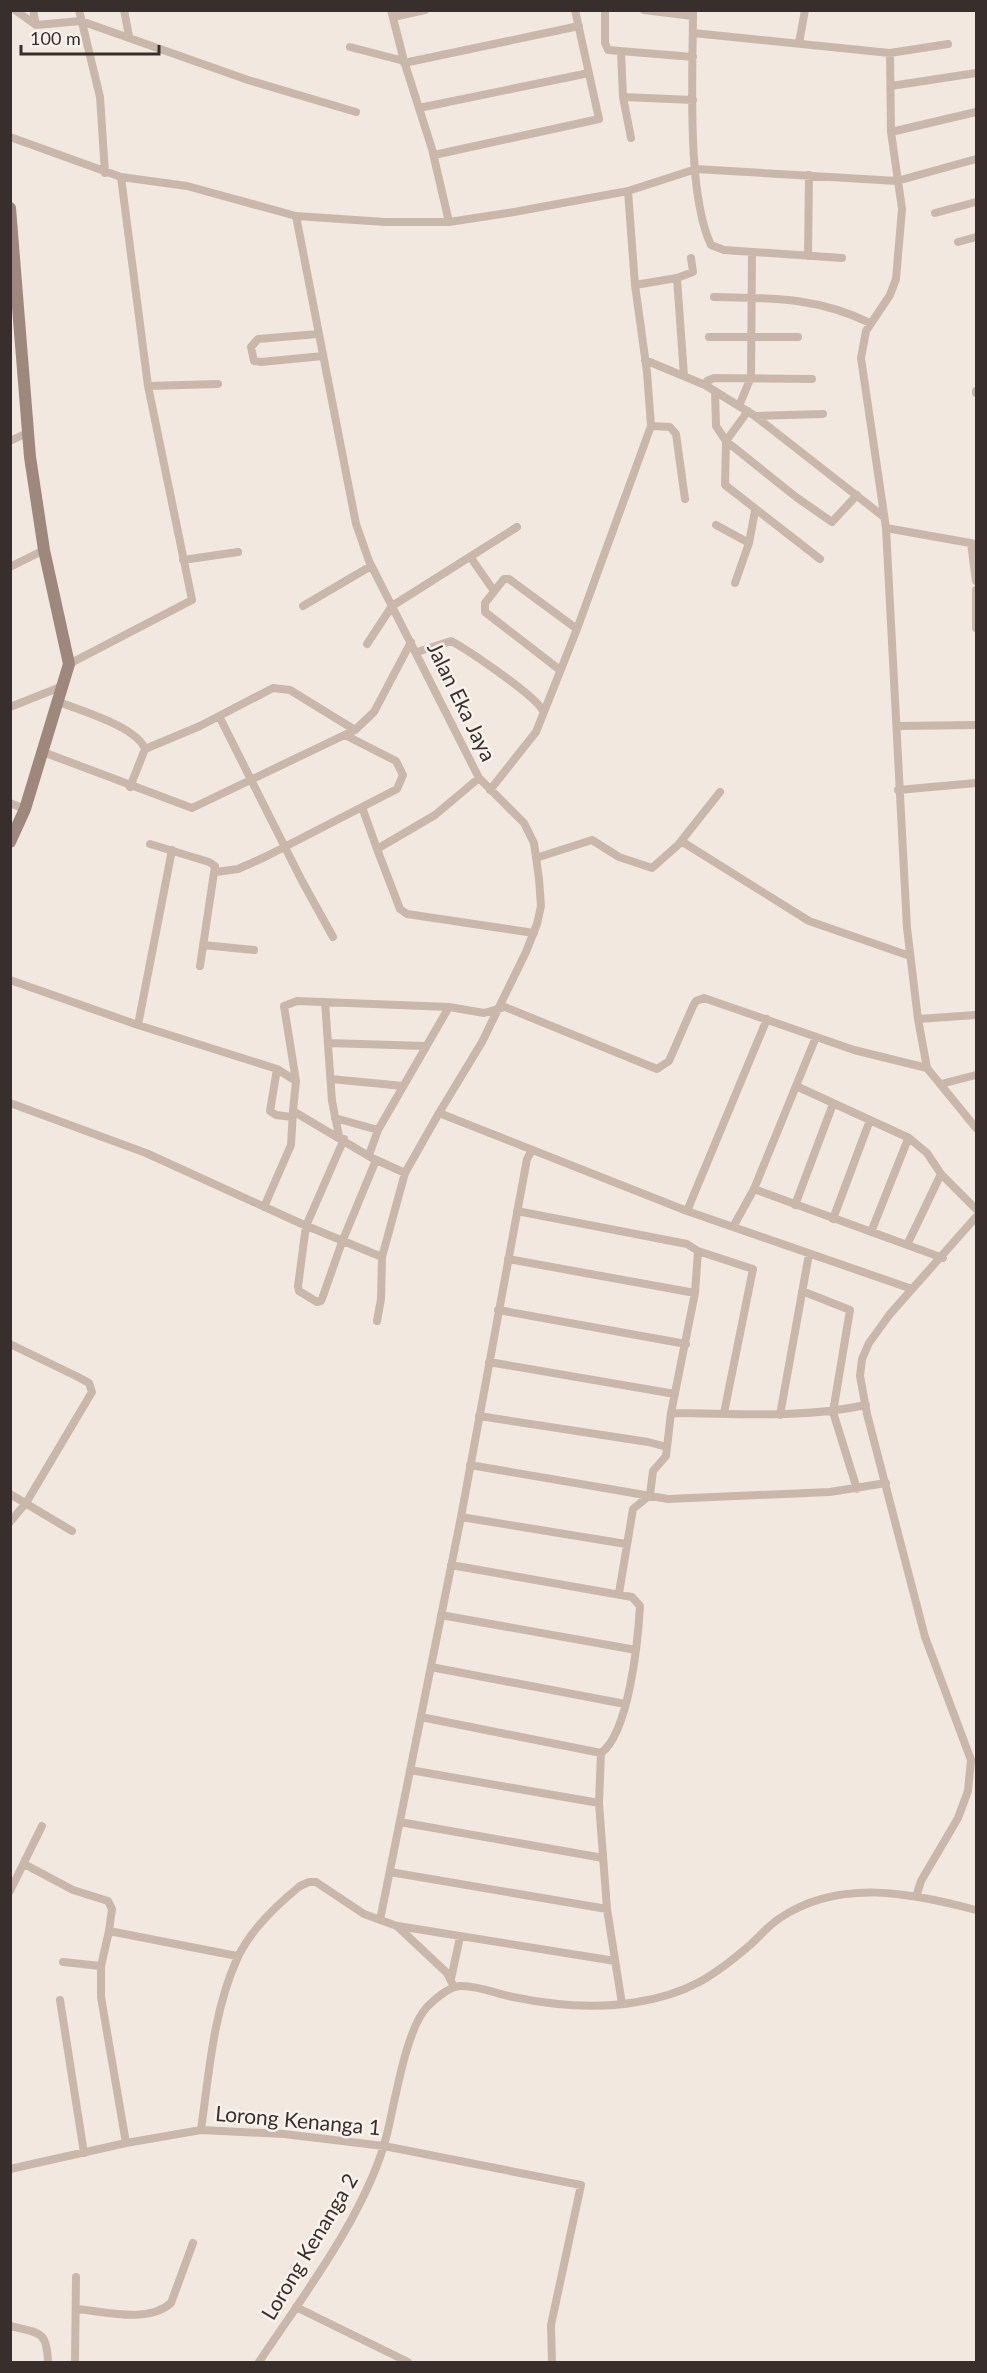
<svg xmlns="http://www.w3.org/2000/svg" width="987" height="2373" font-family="Lato,sans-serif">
<rect width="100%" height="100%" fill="#f2e8e0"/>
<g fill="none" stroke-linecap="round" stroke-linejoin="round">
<path stroke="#cab7ac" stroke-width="8" d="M15 10 36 25 81 21 248 80 356 112
M33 10 36 25
M79 10 100 97 105 173
M124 10 129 36
M391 10 404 61 432 149 449 222
M605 10V43L608 50 693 57
M644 10 693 16
M693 10C693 71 686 192 711 245L724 250 842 258
M393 17 425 10
M693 33 890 53 948 44
M799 43 805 10
M350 47 404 61
M621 52 623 97 631 138
M890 53 891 132 902 209 896 279 890 295 866 331 861 358 886 528 907 928 918 1019
M404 63 579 26
M891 86 976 73
M623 97 693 100
M419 108 589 73
M891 132 976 112
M10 137 121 177 187 186 296 216 385 222H449L514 212 628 191 696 169 897 181 976 159
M434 155 599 119 575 10
M935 213 976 202
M296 216 356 524 369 561 479 778 524 823 534 843 539 879 541 906 537 924 526 952 482 1042 439 1113 687 1211 912 1289
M958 242 976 237
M808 256 809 175
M677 278 693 272 691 258
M635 285 677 278 684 376
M714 297C771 298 817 297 870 323
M318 334 258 339 251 347 254 361 261 362 323 356
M709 337H798
M645 360 705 385 755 416 884 517
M705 385 707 381 714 378 812 379
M148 386 218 384
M715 391 716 426 726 441 725 485 820 559
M976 391V393
M739 406 751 377 752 253
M748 411 726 441 796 497 832 522 857 495
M756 416 823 414
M651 426 670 427 676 434 685 499
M10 441 27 433
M716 525 749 543
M886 528 976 544
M971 543 976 581
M471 558 494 591
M183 560 238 552
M10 567 44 550
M735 583 749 543 755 511
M976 590V628
M303 606 371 566
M577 629 651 426 647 372 635 285 628 191
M367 644 392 606 517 527
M417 652 451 641C468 650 536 696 543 711
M69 664 192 600 148 386 121 177
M57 701C80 711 136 726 145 749L200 726 273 688 290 690 355 730
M10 707 63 686
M219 716 302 881 333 937
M898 726 976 725
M43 752 192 808 355 730 374 712 411 642
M479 778 435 815 377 849 400 909 407 914 534 933
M130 787 145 749
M490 790 536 732 577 629 509 579H504L485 603V612L560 670
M898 790 976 783
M10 803 25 809
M362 807 377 849
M681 841 809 921 910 956
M150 844 209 862 215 866 200 966
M536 858 592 840 619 857 652 868 678 845 720 792
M216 872 238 869 265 857 397 789 403 775 396 761 345 735
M203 945 254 950
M10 980 138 1025 277 1069 296 1081 293 1111 372 1158 405 1173
M325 1002 332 1101 339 1136
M976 1015 918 1019 927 1068 976 1128
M138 1025 172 850
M328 1043 425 1046
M277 1069 270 1111 276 1115 292 1117
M331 1079 403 1086
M296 1081 284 1006 297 1001 449 1007 484 1013 505 1007 657 1069 669 1061 693 1006 696 1001 704 998 854 1050 927 1068
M941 1084 976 1075
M796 1086 909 1138 927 1153 941 1174 976 1209
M10 1103 146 1153 302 1224 382 1257
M335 1118 378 1130
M344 1139 306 1226 298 1286 299 1291 317 1302 321 1301 323 1296 342 1242 376 1160
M369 1155 378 1130 449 1007
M754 1189 943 1258
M795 1205 833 1104
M264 1207 291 1145 293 1111
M517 1211 687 1244 698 1251 695 1293 671 1413 666 1456 653 1471 650 1495 633 1509 619 1593
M687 1211 767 1019
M833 1219 870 1120
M733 1227 754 1189 816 1037
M871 1232 908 1139
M907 1245 941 1174
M698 1251 753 1269 724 1413
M508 1259 695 1293
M802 1291 850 1310 833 1412 857 1489
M498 1310 686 1344
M377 1321 381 1299 382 1257 405 1173 439 1113
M10 1344 78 1377 89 1383 92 1392 26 1503 10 1522
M489 1362 675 1394
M671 1413C736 1413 801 1419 866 1405
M780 1415 809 1254
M479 1416 648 1442 667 1447
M470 1465 668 1499 830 1492 886 1483
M10 1494 72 1531
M461 1517 626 1544
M441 1615 636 1650
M431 1667 625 1704
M421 1717 601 1753C629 1733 638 1641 640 1606L632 1597 451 1565
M410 1770 599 1803 607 1909 622 2004
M599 1803 601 1753
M400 1822 603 1858
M26 1865 73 1890 108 1901 112 1909 109 1931
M390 1872 607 1909
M10 1891 42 1826
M917 1894 921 1881 958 1818 968 1791 971 1760 925 1637 867 1414 860 1376 862 1359 869 1343 890 1314 976 1217
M380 1920 461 1517 527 1159 532 1150
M398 1926 615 1961
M63 1962 101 1966
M451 1979 460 1937
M60 2000 84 2153
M201 2130C209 2074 213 2012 237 1959 249 1932 278 1904 300 1886L309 1882H316L364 1914 397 1926 447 1973 454 1987
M126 2143 101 1997V1966L109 1931 237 1956
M10 2169 126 2143 201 2130 284 2134 384 2146 581 2185 551 2325 552 2362
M296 2307 408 2362
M76 2309C104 2311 148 2324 171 2303L193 2243
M10 2326C39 2333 47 2330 48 2362
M75 2362 76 2277
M259 2362C303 2296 368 2211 387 2134 395 2102 406 2029 427 2007 435 1999 448 1987 460 1986 477 1985 497 1994 513 1997 552 2005 598 2009 637 2002 687 1994 713 1977 750 1945 760 1936 769 1925 780 1918 840 1878 911 1893 976 1910"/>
<path stroke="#9e877d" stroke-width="12" d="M10 208 30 457 44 550 69 664 25 809 10 842"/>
</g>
<g text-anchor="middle" stroke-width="5" stroke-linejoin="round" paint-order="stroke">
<g font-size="21" fill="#382e2b" stroke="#faf2ec">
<text transform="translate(461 702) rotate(64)" y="7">Jalan Eka Jaya</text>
<text transform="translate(298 2121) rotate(5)" y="7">Lorong Kenanga 1</text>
<text transform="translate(310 2247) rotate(-59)" y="7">Lorong Kenanga 2</text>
</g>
</g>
<rect width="987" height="2373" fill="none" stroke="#382e2b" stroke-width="24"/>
<path d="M21 45v9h138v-9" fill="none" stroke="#382e2b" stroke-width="3"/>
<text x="30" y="45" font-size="18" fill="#382e2b" stroke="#faf2ec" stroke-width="4.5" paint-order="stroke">100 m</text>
</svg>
